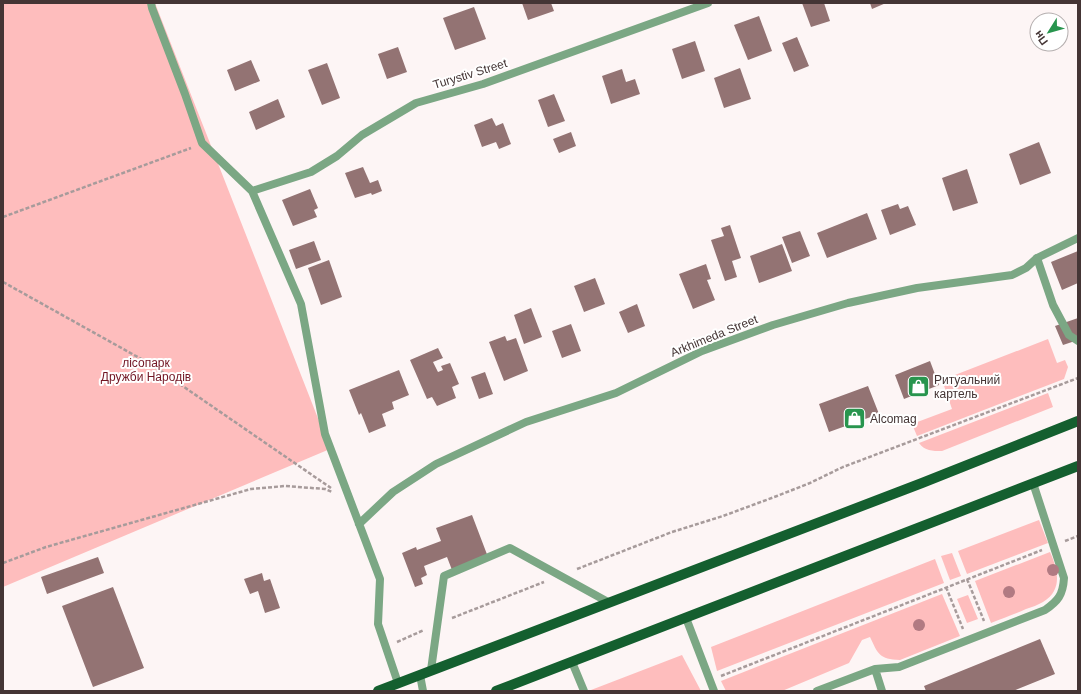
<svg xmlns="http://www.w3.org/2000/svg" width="1081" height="694" font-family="Arial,sans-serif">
<rect width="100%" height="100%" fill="#fdf5f5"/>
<path fill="#febdbd" d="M3 3H155L330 449 3 587Z
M1048 339 1057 363 1065 360 1068 367 1064 379 917 436 912 424 952 409 942 380Z
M1048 393 1053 407 942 451C932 451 925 451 919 443Z
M1039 520 1048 543 967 574 958 551Z
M1050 552C1058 570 1063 590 1043 602 1038 605 1032 607 1026 609 1015 614 1003 618 991 623L975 581Z
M952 553 961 576 950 580 941 556Z
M935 559 944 583 717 671 711 647Z
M942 594 960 636 900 660C879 659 878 654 870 637L862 640 849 663 782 691H726L721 681Z
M968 595 978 619 967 623 957 599Z
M682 655 701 691H592L591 690Z"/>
<path fill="#937373" d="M522 3H551L554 11 528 20Z
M802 3H824L830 21 811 27Z
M870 3H886L872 9Z
M474 7 486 39 455 50 443 18Z
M759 16 772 51 748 60 734 25Z
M797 37 809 66 794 72 782 43Z
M695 41 705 71 682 79 672 49Z
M398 47 407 72 387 79 378 54Z
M251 60 260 81 235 91 227 70Z
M327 63 340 98 322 105 308 70Z
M740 68 751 99 724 108 714 78Z
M622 69 626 82 635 79 640 94 611 104 602 76Z
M554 94 565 121 548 127 538 100Z
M278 99 285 117 256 130 249 112Z
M492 118 496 126 503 123 511 144 499 149 496 142 482 147 474 125Z
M571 132 576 146 559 153 553 139Z
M1039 142 1051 173 1020 185 1009 154Z
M363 167 370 183 378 180 382 191 372 195 371 193 355 198 345 173Z
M967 169 978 203 953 211 942 178Z
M310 189 318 208 314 210 317 217 293 226 282 200Z
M898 204 900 209 908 206 916 225 890 235 881 210Z
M867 213 877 239 827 258 817 233Z
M730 225 741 258 732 261 737 277 725 281 711 240 724 236 721 228Z
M800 231 810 256 792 263 782 237Z
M314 241 321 260 296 269 289 250Z
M782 244 792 271 759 283 750 256Z
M1078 251V283L1062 290 1051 262Z
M329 260 342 297 321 305 308 268Z
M706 264 711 279 707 280 715 300 693 309 679 274Z
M595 278 605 304 584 312 574 286Z
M637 304 645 326 628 333 619 312Z
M531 308 542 337 524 344 514 315Z
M1078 318V340L1063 345 1055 326Z
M571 324 581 351 562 358 552 331Z
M505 336 507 341 516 338 528 371 504 381 489 342Z
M438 348 443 358 433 362 438 372 443 370 441 366 450 363 459 384 452 387 456 398 437 406 432 397 427 399 410 360Z
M930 361 939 385 904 399 895 375Z
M399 370 409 395 392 402 394 409 382 414 386 426 369 433 361 413 359 415 349 390Z
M485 372 493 394 479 399 471 377Z
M868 386 879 414 829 432 819 404Z
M472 515 488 557 452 570 447 557 424 566 427 575 421 578 423 584 415 587 402 553 416 547 417 550 441 541 436 528Z
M98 557 104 573 47 594 41 577Z
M262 573 264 581 270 579 280 608 265 613 258 591 250 594 244 579Z
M113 587 144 668 93 687 62 606Z
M1040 639 1055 674 1013 691H926L924 686Z"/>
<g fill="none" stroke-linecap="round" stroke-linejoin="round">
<path stroke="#a79b9b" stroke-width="2.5" stroke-dasharray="4 2" stroke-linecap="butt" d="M3 217 191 148
M3 282 152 365 331 488
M1065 541 1078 536
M3 563 46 547 251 489 285 486 325 489 332 492
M577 569 672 532 723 516 777 496 810 483 843 467 1078 378
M967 579 984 621
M946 587 963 629
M452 618 544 582
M397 642 424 630
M721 676 1042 550"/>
<path stroke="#7ba784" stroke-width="8" d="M1037 258 1053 305 1069 335 1078 341
M686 618 714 691
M572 662 584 691
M875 669 882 691
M431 670 444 576 510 548 608 602
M817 691 875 669 899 667 1045 610C1058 601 1063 595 1064 578L1033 483"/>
<path stroke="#7ba784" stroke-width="8" d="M151 3 152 8 185 94 202 143 252 191 301 304 325 434 380 579 378 624 398 683
M252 191 311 172 337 156 362 135 416 103 483 84 708 3
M359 524 393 492 436 464 526 422 616 393 702 351 773 325 848 303 917 288 1012 275 1026 268 1037 258 1078 238
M420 675 423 691"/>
<path stroke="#145f2f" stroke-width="10" d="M378 691 922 483 1078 421
M496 691 1078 466"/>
</g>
<g fill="#b17a82">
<circle cx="1053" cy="570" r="6"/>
<circle cx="1009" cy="592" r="6"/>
<circle cx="919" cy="625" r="6"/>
</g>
<defs>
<symbol id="shop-square" viewBox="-11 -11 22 22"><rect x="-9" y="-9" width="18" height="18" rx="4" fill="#28954e" stroke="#fff"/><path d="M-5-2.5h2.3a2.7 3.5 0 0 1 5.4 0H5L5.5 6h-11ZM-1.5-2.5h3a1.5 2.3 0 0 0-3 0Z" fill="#fff"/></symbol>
</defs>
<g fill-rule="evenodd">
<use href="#shop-square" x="906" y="374" width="25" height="25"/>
<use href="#shop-square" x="842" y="406" width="25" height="25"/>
</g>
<g text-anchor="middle" stroke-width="4" stroke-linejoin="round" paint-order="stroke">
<g font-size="12" fill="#443535" stroke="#fff">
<text transform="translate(470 74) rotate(-17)" y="4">Turystiv Street</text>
<text transform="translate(714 336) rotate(-22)" y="4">Arkhimeda Street</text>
</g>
<g font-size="12" fill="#721624" stroke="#fff">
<text x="146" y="367">лісопарк<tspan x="146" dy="14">Дружби Народів</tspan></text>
</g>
<g font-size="12" fill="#443535" stroke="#fff" text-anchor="start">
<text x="934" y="384">Ритуальний<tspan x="934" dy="14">картель</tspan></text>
<text x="870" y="423">Alcomag</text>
</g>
</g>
<rect width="1081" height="694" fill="none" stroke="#443535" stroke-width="8"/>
<g transform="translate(1049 32) rotate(233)"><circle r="19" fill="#ffffff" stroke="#b4aeae"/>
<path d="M0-3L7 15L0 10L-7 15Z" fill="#28954e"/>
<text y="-6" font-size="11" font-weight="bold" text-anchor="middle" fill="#443535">Пн</text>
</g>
</svg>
